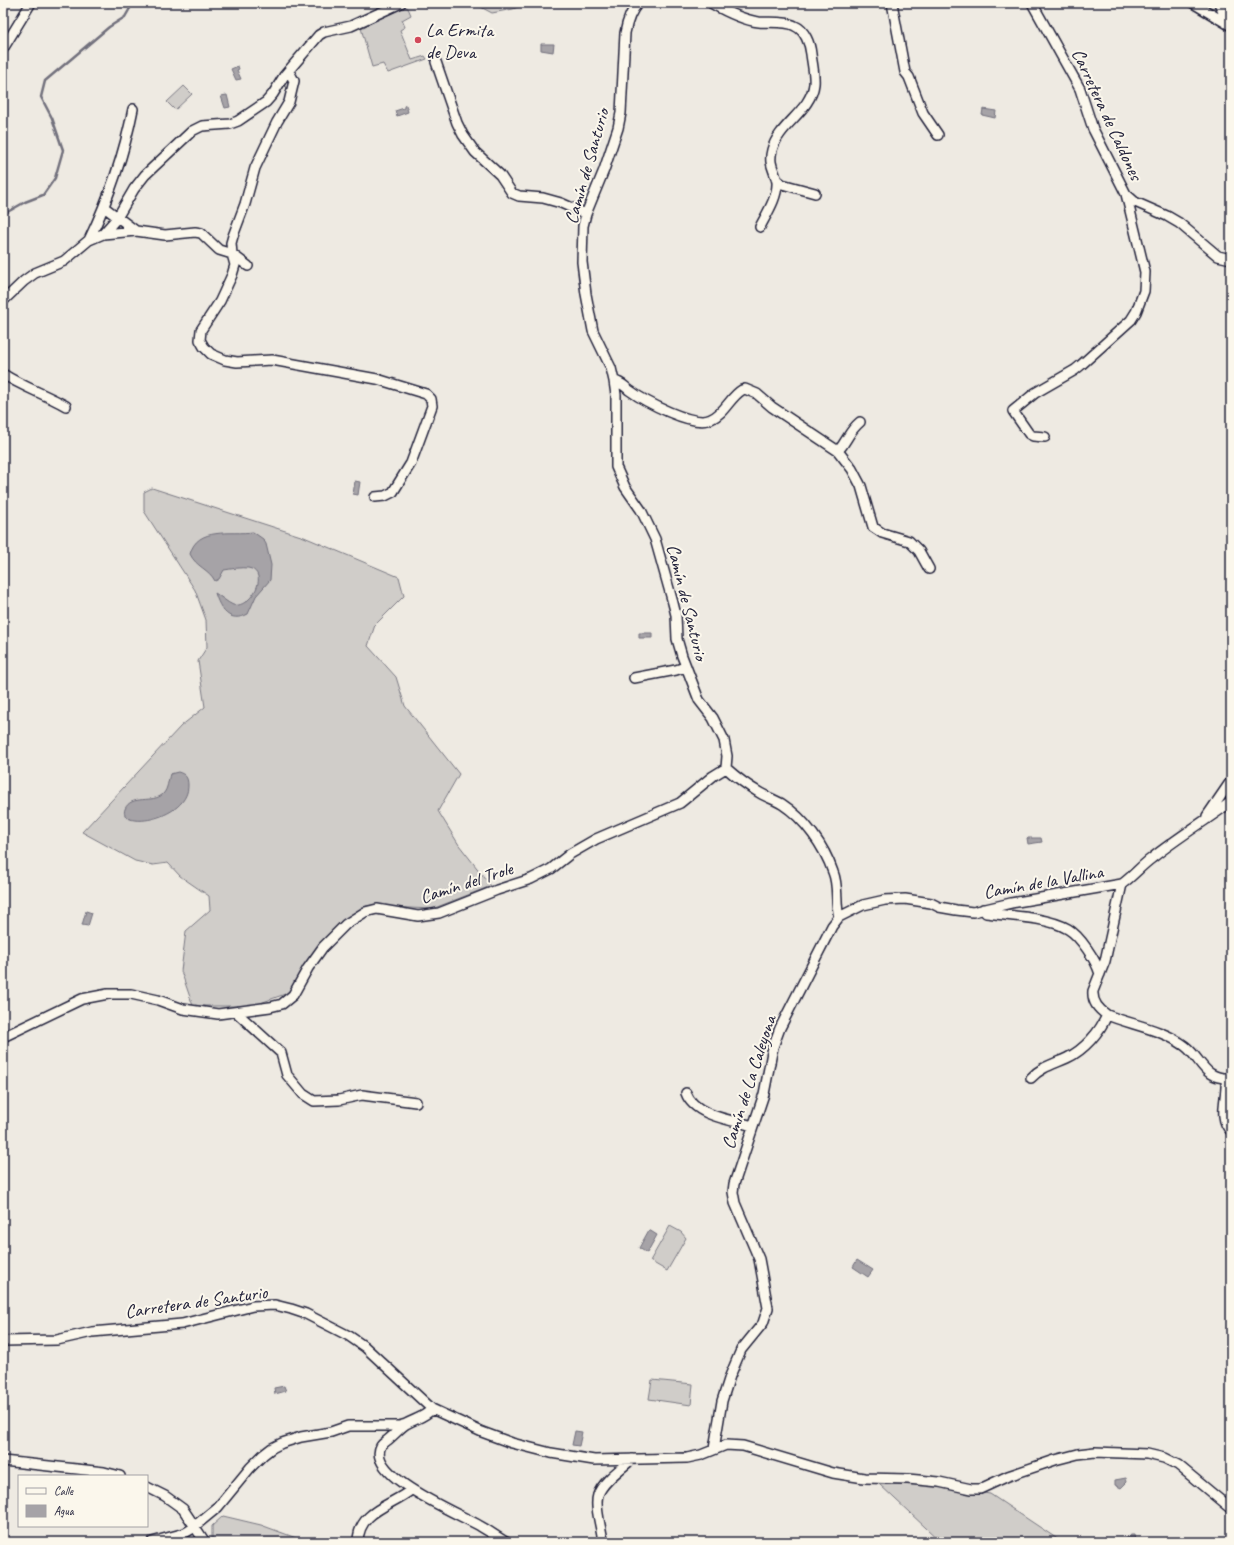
<svg xmlns="http://www.w3.org/2000/svg" width="1234" height="1545" font-family="Caveat,sans-serif">
<rect width="100%" height="100%" fill="#eeeae2"/>
<filter id="ink" filterUnits="userSpaceOnUse"><feTurbulence type="fractalNoise" baseFrequency=".025" numOctaves="2"/><feDisplacementMap in="SourceGraphic" scale="8" xChannelSelector="R" yChannelSelector="G"/><feConvolveMatrix kernelMatrix="1 2 1 2 8 2 1 2 1" color-interpolation-filters="sRGB"/></filter>
<g filter="url(#ink)">
<path fill="#d0cdc9" stroke="#797882" d="M473 3H529L513 9 492 13Z
M404 7 408 8 411 15 402 20 405 27 400 30 412 60 425 56 427 59 388 73 383 64 372 67 361 28Z
M184 86 192 94 175 110 167 102Z
M152 488 304 537 399 577 404 596 375 625 368 646 396 677 405 706 459 774 438 811 459 845 491 886 432 909 366 906 328 941 288 993 252 1006H193L181 971 186 931 210 910 209 896 180 876 168 863 153 865 135 861 82 832 181 726 205 707 198 661 207 647 206 620 195 590 144 511V492Z
M670 1226 681 1232 686 1238 667 1271 650 1261Z
M652 1380 693 1384 691 1405 649 1399Z
M879 1484 931 1485 990 1494 1062 1542H941Z
M223 1516 261 1525 307 1542H212V1526Z"/>
<path fill="#a6a3a7" stroke="#716f7c" d="M541 44H554L553 52 541 50Z
M238 66 239 69 237 70 241 79 236 80 231 69Z
M227 95 230 107 225 108 221 96Z
M406 105 408 112 397 116 395 111 404 108V106Z
M983 109 996 111 995 118 982 115Z
M355 481 360 482 358 495 353 494Z
M253 532 263 539 266 544 271 565 270 580 256 596 248 614C229 624 220 609 215 593 220 596 228 603 233 605 251 609 271 572 248 568 241 567 231 569 224 570L219 579 215 581C209 569 196 567 190 554 197 526 231 535 253 532Z
M639 633H652V638H639Z
M178 772C185 774 188 777 188 785 189 820 117 831 125 809 131 794 153 804 163 794 168 789 168 780 170 774Z
M1027 838H1041L1042 842 1028 844Z
M86 911 92 913 88 926 82 925Z
M649 1230 657 1235 647 1253 639 1248Z
M857 1260 873 1270 868 1277 853 1267Z
M284 1386 286 1391 275 1394 274 1388Z
M575 1431 582 1432 579 1446 572 1445Z
M1126 1478 1127 1482 1121 1488 1115 1485V1480Z
M1131 1535H1134L1135 1540 1133 1542H1124V1539Z"/>
<g fill="none" stroke-linecap="round" stroke-linejoin="round">
<path stroke="#716f7c" stroke-width="2.5" d="M3 216 4 214 25 202 43 195 55 178 63 150 52 118 41 97 45 81 109 27 125 17 133 3"/>
<defs>
<path id="minor" d="M638 3C630 12 627 22 625 33L621 113 618 128 604 170 586 214 583 226 582 262 586 294 593 331 611 368 614 381 616 395V467L625 487 641 510 655 539 673 603 676 615 677 639 682 656 699 700 713 718 724 740 727 756 726 768
M711 3C725 11 743 20 759 22 769 23 787 21 795 26 805 30 810 44 811 54 812 63 815 75 814 84 811 111 779 124 772 150 768 165 775 170 777 182 778 197 766 215 760 227
M892 3 905 72 909 77 923 113 938 135
M1032 3 1080 89 1093 129 1126 194 1135 202 1167 216 1179 223 1218 256 1231 259
M1193 3 1231 26
M1219 3 1225 17 1230 23
M3 49 31 3
M436 62 457 123 463 135 475 152 500 175 512 193 519 196 543 198 561 203 586 214
M289 71 294 81 289 102 277 122 255 168 245 204 233 236 231 243 232 254 235 265 232 275 220 301 201 330 200 340 204 347 211 354 225 360 237 362 272 360 377 379 426 394 431 399 432 406 411 463 393 492 385 496 375 497
M777 180 782 184 815 193
M104 207 136 231
M103 234 136 231 165 235 195 232 201 233 219 250 232 254 248 266
M89 240C109 198 124 155 133 109
M3 301 24 281 35 273 64 261 89 240 103 234 117 218 134 189 145 175 192 131 202 126 230 124 238 121 266 102 273 94 284 76 319 35 324 32 351 26 401 3
M3 374C23 387 45 394 66 406
M614 381C621 382 624 386 629 390 644 401 694 428 711 419 725 413 730 397 742 390L745 389 757 394 772 407 838 451 852 469 861 486 873 527 882 533 909 541 919 551 929 569
M1045 437 1033 436 1029 434 1013 411 1035 393 1075 370 1081 365 1131 320 1136 312 1144 291 1145 272 1126 194
M838 451C848 440 848 432 860 422
M634 678 676 670 685 667
M1207 816 1231 781
M1122 884 1105 961 1093 991C1092 1002 1098 1009 1107 1015 1132 1025 1162 1029 1185 1046 1202 1059 1203 1080 1231 1078
M983 909 986 913C1009 916 1047 917 1068 929 1080 936 1096 960 1100 974
M839 917 863 905 885 900 905 899 931 903 939 907 956 910 973 912 1011 903 1122 884C1133 876 1141 866 1152 858 1177 838 1205 821 1231 802
M236 1012 281 1053 287 1075 303 1094 314 1101 339 1100 362 1095 416 1102
M3 1037 82 999 108 994H131L158 1000 183 1009 218 1014 270 1007 282 1004 293 995 308 968 323 947 346 924 365 912 377 909 418 916 439 913 497 890 531 879 551 869 570 854 596 839 680 803 713 776 726 768
M1031 1078C1041 1067 1054 1064 1067 1058 1084 1050 1100 1032 1107 1015
M1226 1078C1228 1096 1217 1118 1231 1131
M686 1093C694 1116 732 1120 753 1126
M3 1341 57 1340 92 1332 182 1324 253 1306 275 1305 291 1309 306 1314 349 1336 365 1347 432 1409 482 1432 512 1443 551 1453 594 1460 687 1458 701 1455 726 1445 743 1446 833 1473 864 1478 908 1479 939 1482 971 1489H980L1008 1476 1055 1460 1078 1454 1095 1452 1147 1454 1164 1458 1178 1465 1231 1509
M432 1409C425 1417 415 1419 406 1424 400 1428 395 1434 390 1438 387 1441 383 1443 381 1446 365 1476 462 1515 480 1526 489 1531 497 1537 506 1542
M714 1449 722 1401 730 1376 741 1350 763 1323 768 1308 759 1259 735 1203 733 1192 734 1184 764 1094 773 1047 780 1028 832 926 839 917C835 902 839 886 833 872 824 846 805 819 782 804 775 800 767 797 760 793 748 786 736 777 726 768
M3 1461 104 1472 120 1476
M147 1487 165 1496 183 1509 205 1542
M152 1542 185 1533 190 1530 218 1507 250 1468 263 1455 272 1448 282 1443 301 1437 331 1432 348 1426H399L406 1424
M358 1542C358 1511 391 1506 411 1490
M603 1542C602 1529 594 1507 598 1495 602 1482 622 1468 632 1459"/>
</defs>
<use href="#minor" stroke="#22223b" stroke-width="12"/>
<use href="#minor" stroke="#fbf7ec" stroke-width="9"/>
</g>
</g>
<circle fill="#d1495b" stroke="#fbf7ec" stroke-width="1.5" cx="418" cy="40" r="4"/>
<g text-anchor="middle" stroke-width="4" stroke-linejoin="round" paint-order="stroke">
<g font-size="19" fill="#22223b" stroke="#fbf7ec" text-anchor="start">
<text x="426" y="36">La Ermita<tspan x="426" dy="22">de Deva</tspan></text>
</g>
<g font-size="19" fill="#22223b" stroke="#fbf7ec">
<text transform="translate(1108 114) rotate(65)" y="7">Carretera de Caldones</text>
<text transform="translate(586 166) rotate(-74)" y="7">Camín de Santurio</text>
<text transform="translate(688 602) rotate(76)" y="7">Camín de Santurio</text>
<text transform="translate(1043 881) rotate(-10)" y="7">Camín de la Vallina</text>
<text transform="translate(466 882) rotate(-18)" y="7">Camín del Trole</text>
<text transform="translate(748 1082) rotate(-72)" y="7">Camín de La Caleyona</text>
<text transform="translate(196 1301) rotate(-8)" y="7">Carretera de Santurio</text>
</g>
</g>
<rect width="1234" height="1545" fill="none" stroke="#fbf7ec" stroke-width="16"/>
<rect x="8" y="8" width="1218" height="1529" fill="none" stroke="#22223b" stroke-width="1.5" filter="url(#ink)"/>
<rect x="18" y="1475" width="130" height="52" fill="#fbf7ec" stroke="#a4a2a5"/>
<rect x="26" y="1488" width="20" height="6" fill="#fbf7ec" stroke="#a4a2a5"/>
<text x="54" y="1495" font-size="12" fill="#22223b">Calle</text>
<rect x="26" y="1505" width="20" height="12" fill="#a6a3a7" stroke="#a4a2a5"/>
<text x="54" y="1515" font-size="12" fill="#22223b">Agua</text>
</svg>
